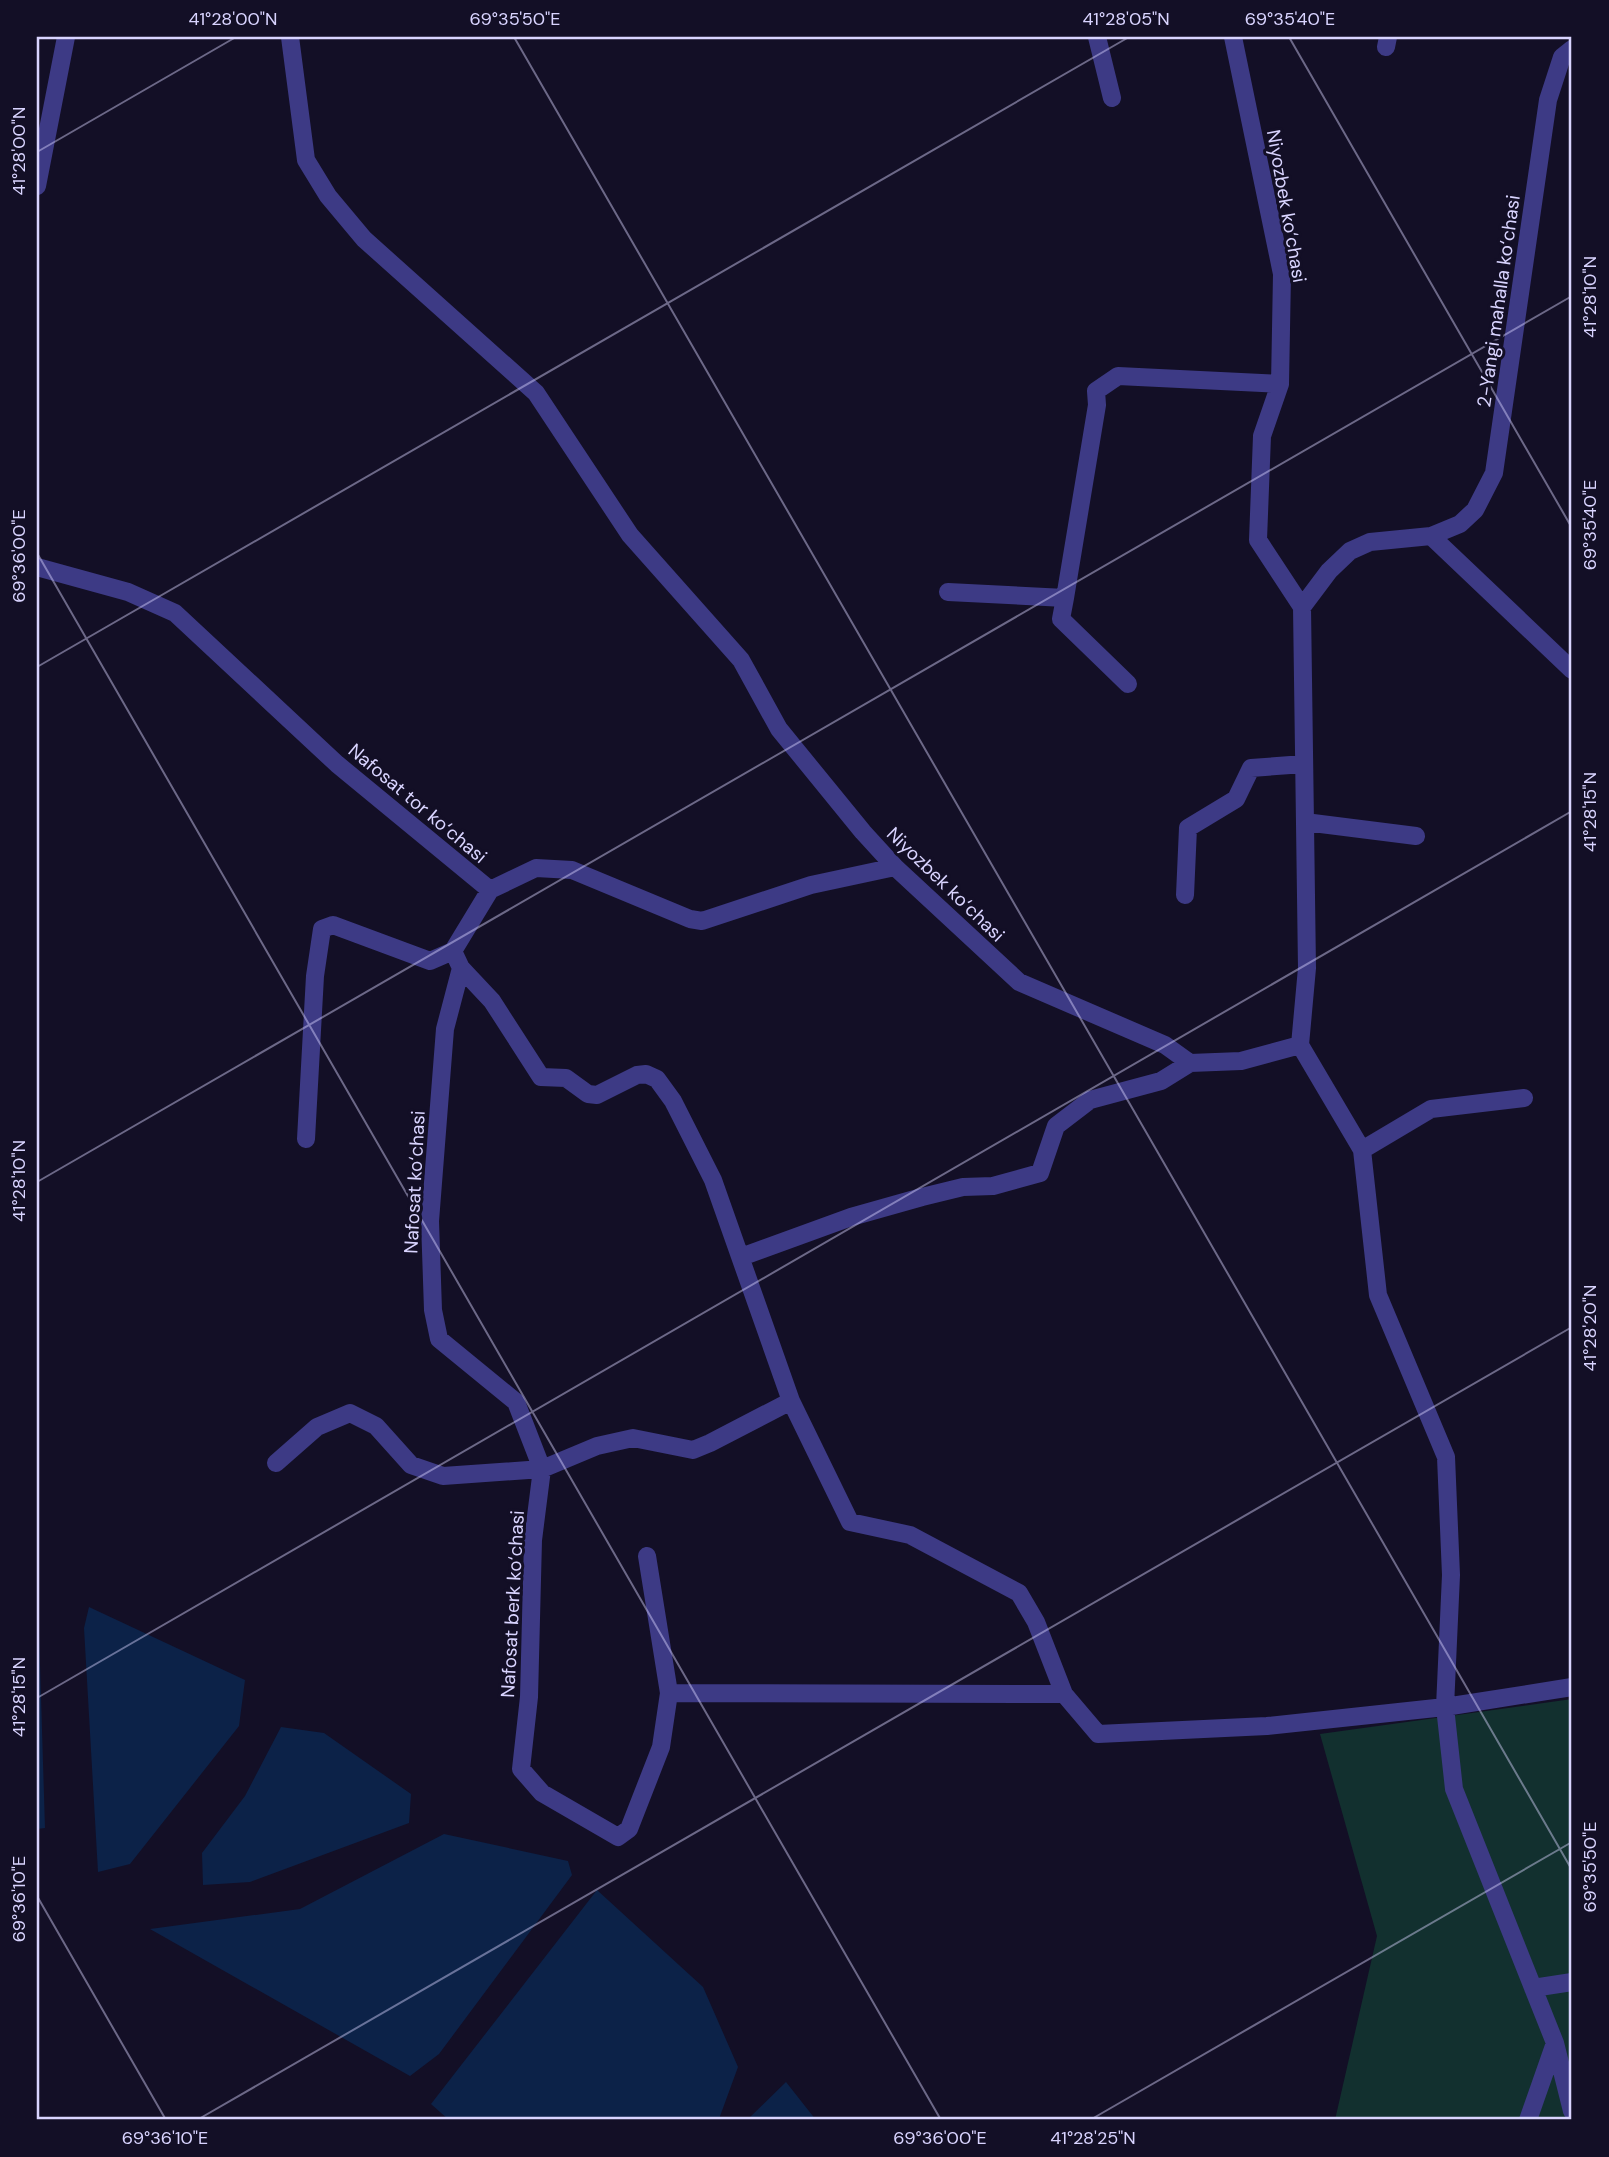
<svg xmlns="http://www.w3.org/2000/svg" width="1609" height="2157" font-family="'DM Sans',sans-serif">
<rect width="100%" height="100%" fill="#130f26"/>
<path fill="#12302f" d="M1572 1699V2120H1335L1377 1936 1320 1734Z"/>
<path fill="#0c2248" d="M37 1566 45 1828 37 1829Z
M89 1607 245 1680 239 1726 130 1864 98 1872 84 1628Z
M281 1727 324 1733 411 1794 409 1823 250 1882 203 1885 202 1853 245 1796Z
M444 1834 568 1861 572 1875 439 2054 410 2076 150 1929 300 1909Z
M597 1890 703 1987 738 2067 719 2119 449 2120 431 2104Z
M786 2082 816 2120H747Z"/>
<g fill="none" stroke-linecap="round" stroke-linejoin="round">
<path stroke="#3d3a85" stroke-width="18" d="M290 37 306 160 328 196 364 239 536 393 630 535 741 660 779 729 863 832 895 867 1019 982 1165 1045 1190 1063 1241 1061 1300 1045
M1097 37 1112 98
M1233 37 1282 274 1280 384 1262 436 1258 540 1302 607 1307 968 1300 1045
M1386 47 1388 37
M37 186 66 37
M1431 536 1572 670
M37 567 128 592 175 613 337 764 490 890
M948 592 1065 598 1097 405 1096 391 1118 376 1280 384
M1065 598 1061 619 1128 684
M1302 607 1329 571 1350 551 1370 542 1431 536 1460 524 1475 510 1494 473 1548 100 1562 57 1572 49
M1305 822 1416 836
M490 890 453 951 461 968 492 1001 541 1077 566 1078 588 1094 597 1095 637 1075 646 1074 657 1079 673 1101 713 1180 791 1401 850 1522 910 1535 1019 1593 1036 1622 1064 1694 1098 1734 1267 1726 1445 1707 1572 1687
M490 890 536 868 572 870 690 919 702 921 811 885 895 867
M1185 895 1188 828 1236 799 1251 768 1304 764
M461 968 445 1029 430 1221 433 1310 439 1339 516 1402 542 1469 533 1540 529 1697 521 1769 542 1793 618 1837 629 1829 661 1747 669 1693 647 1556
M1300 1045 1362 1150 1378 1295 1446 1457 1451 1575 1445 1707 1454 1789 1555 2043 1572 2111
M306 1139 315 976 322 929 333 925 430 961 453 951
M1362 1150 1431 1109 1524 1098
M741 1257 851 1217 922 1197 963 1187 993 1186 1040 1173 1056 1126 1090 1100 1161 1081 1190 1063
M276 1463 317 1427 350 1413 376 1426 411 1465 443 1476 542 1469 597 1446 633 1438 693 1450 710 1443 791 1401
M669 1693 1064 1694
M1533 1988 1572 1982
M1528 2120 1555 2043"/>
</g>
<path fill="none" stroke="#d9d4ff" stroke-width="2" stroke-opacity="0.45" d="M514 37 1572 1870M1289 37 1572 528M37 152 236 37M37 553 941 2120M37 667 1129 37M37 1182 1572 296M37 1698 1572 811M37 1896 166 2120M197 2120 1572 1327M1090 2120 1572 1842"/>
<g text-anchor="middle" stroke-width="6" stroke-linejoin="round" paint-order="stroke">
<g font-size="19" fill="#d9d4ff" stroke="#130f26">
<text transform="translate(1287 206) rotate(80)" y="7">Niyozbek ko‘chasi</text>
<text transform="translate(1498 301) rotate(-82)" y="7">2-Yangi mahalla ko‘chasi</text>
<text transform="translate(418 803) rotate(40)" y="7">Nafosat tor ko‘chasi</text>
<text transform="translate(946 884) rotate(44)" y="7">Niyozbek ko‘chasi</text>
<text transform="translate(414 1182) rotate(-87)" y="7">Nafosat ko‘chasi</text>
<text transform="translate(512 1604) rotate(-87)" y="7">Nafosat berk ko‘chasi</text>
</g>
</g>
<rect width="1609" height="2157" fill="none" stroke="#130f26" stroke-width="77"/>
<rect x="38" y="38" width="1532" height="2080" fill="none" stroke="#d9d4ff" stroke-width="2.5"/>
<g font-size="18" text-anchor="middle" fill="#d9d4ff">
<text x="233" y="25">41°28'00"N</text>
<text x="515" y="25">69°35'50"E</text>
<text x="1126" y="25">41°28'05"N</text>
<text x="1290" y="25">69°35'40"E</text>
<text transform="translate(19 151) rotate(-90)" y="6">41°28'00"N</text>
<text transform="translate(1590 297) rotate(-90)" y="6">41°28'10"N</text>
<text transform="translate(1590 525) rotate(-90)" y="6">69°35'40"E</text>
<text transform="translate(19 556) rotate(-90)" y="6">69°36'00"E</text>
<text transform="translate(1590 812) rotate(-90)" y="6">41°28'15"N</text>
<text transform="translate(19 1181) rotate(-90)" y="6">41°28'10"N</text>
<text transform="translate(1590 1328) rotate(-90)" y="6">41°28'20"N</text>
<text transform="translate(19 1697) rotate(-90)" y="6">41°28'15"N</text>
<text transform="translate(1590 1867) rotate(-90)" y="6">69°35'50"E</text>
<text transform="translate(19 1899) rotate(-90)" y="6">69°36'10"E</text>
<text x="165" y="2144">69°36'10"E</text>
<text x="940" y="2144">69°36'00"E</text>
<text x="1093" y="2144">41°28'25"N</text>
</g>
</svg>
